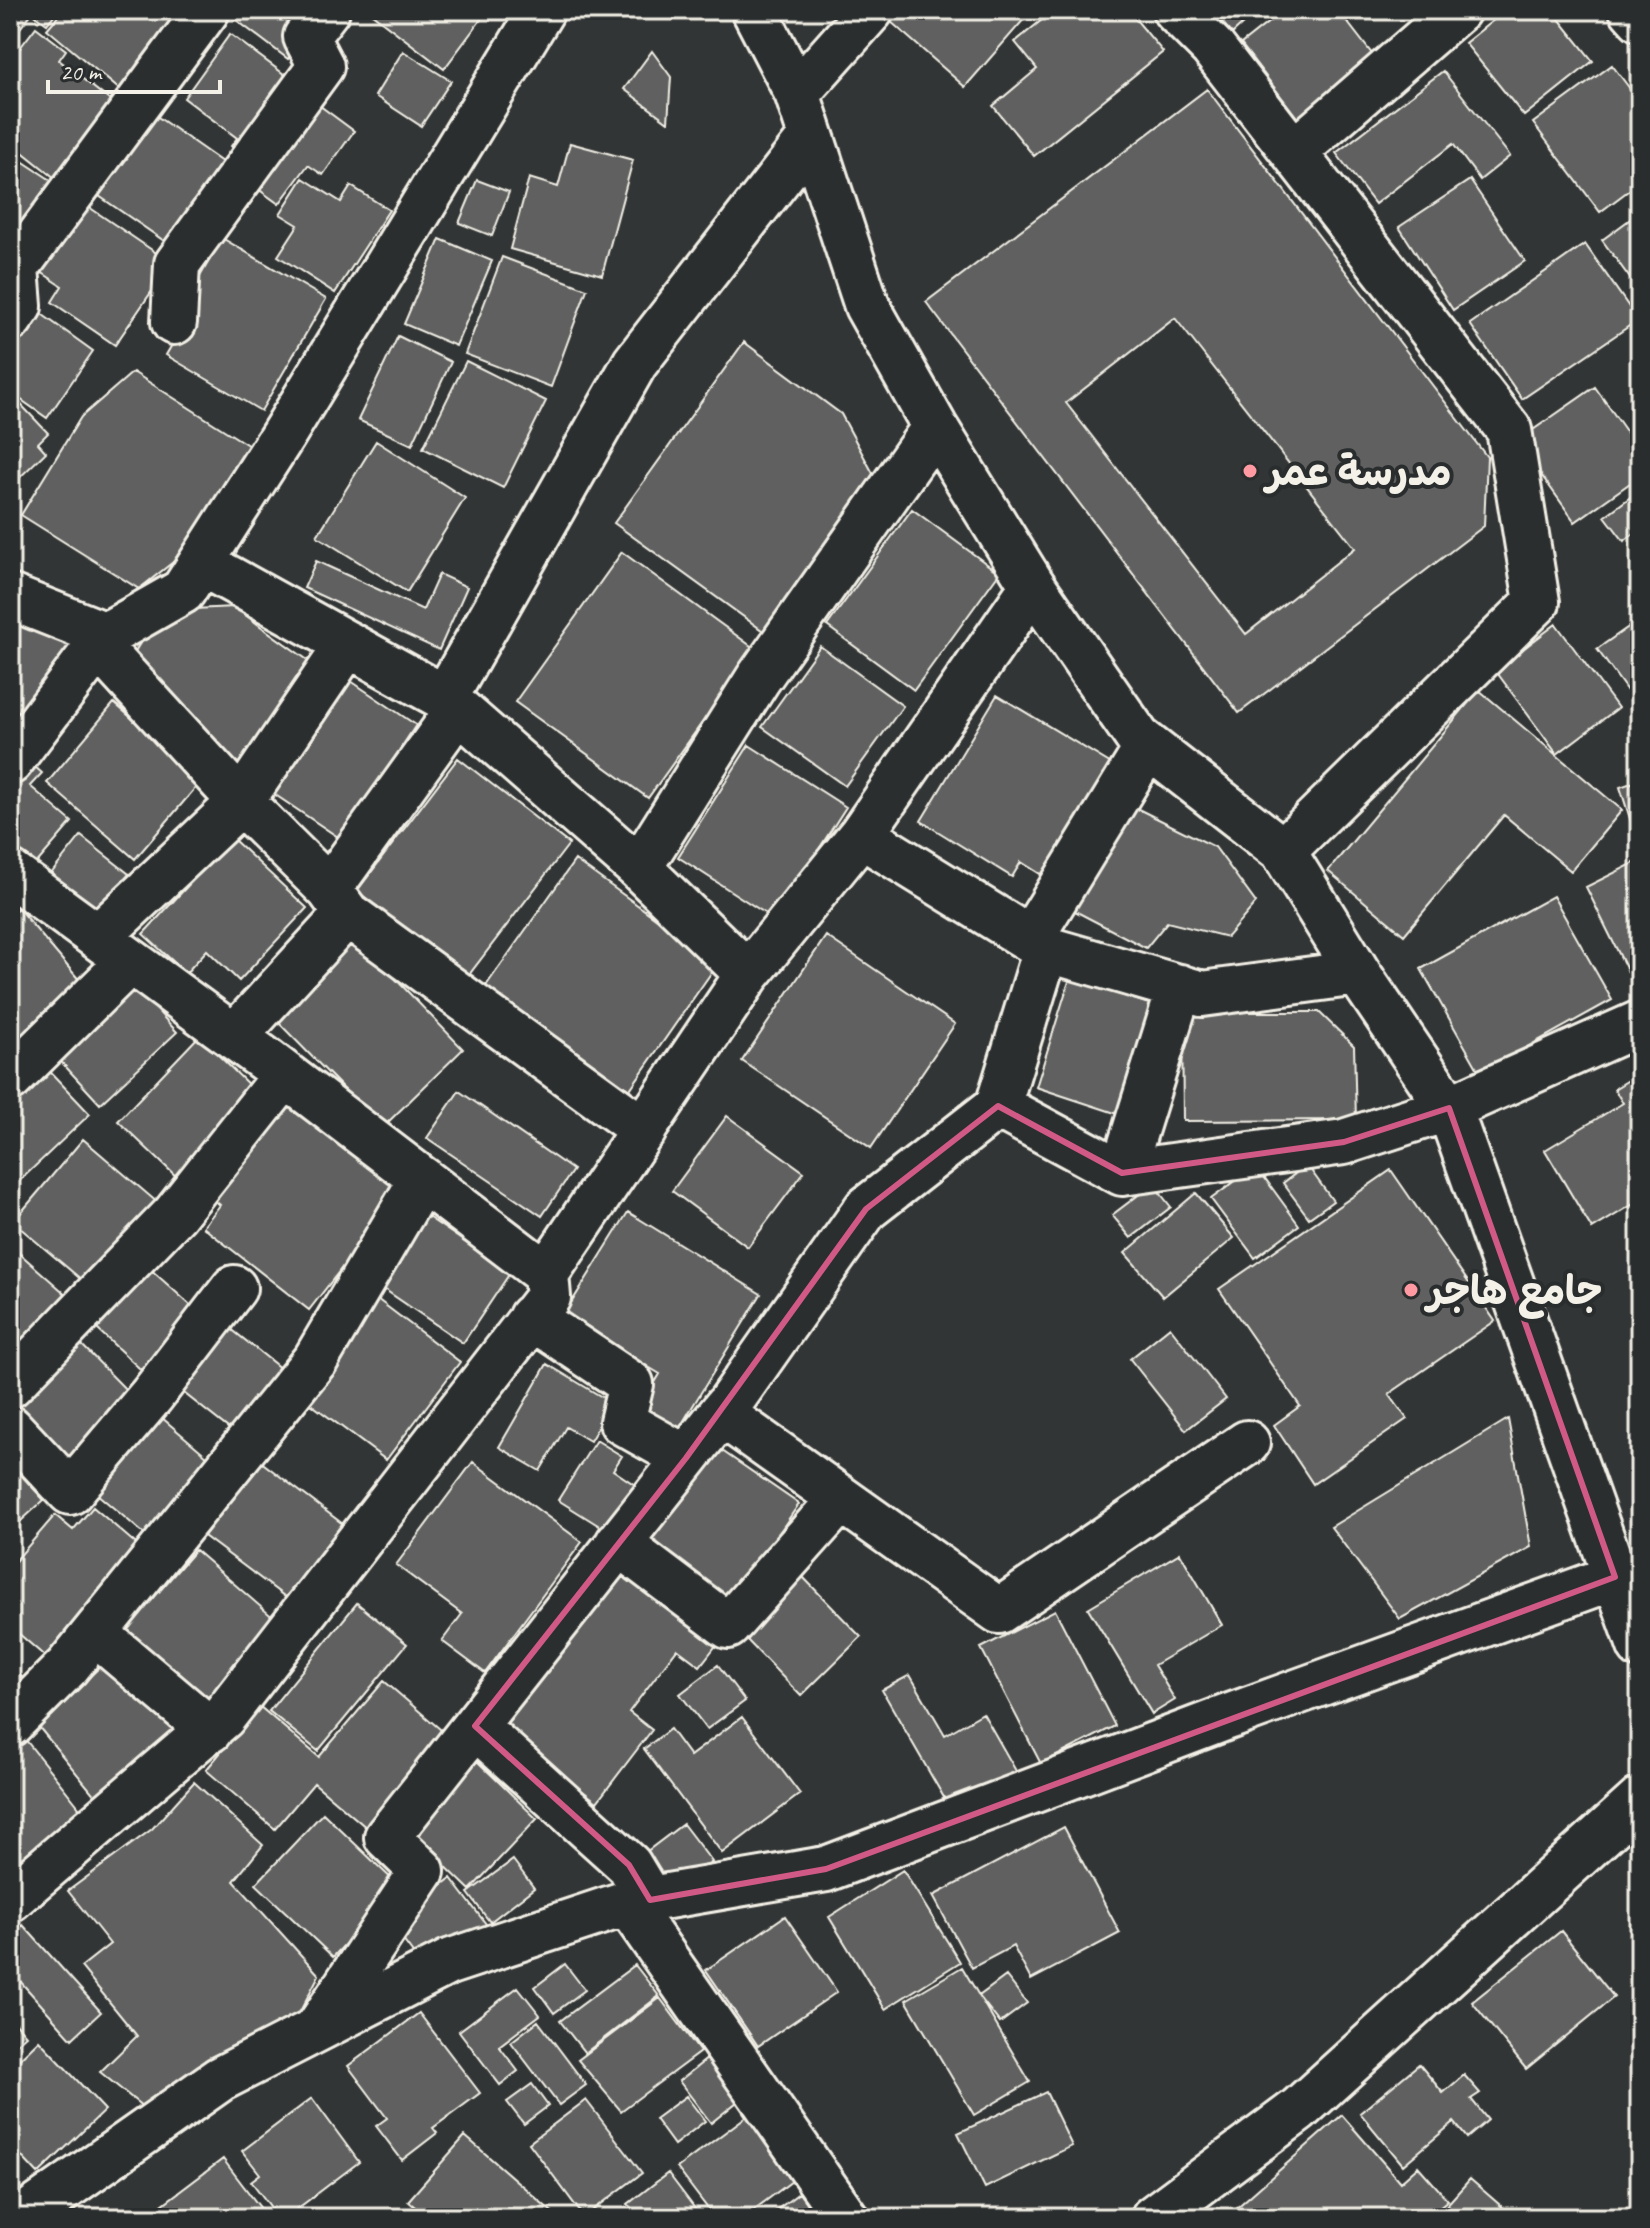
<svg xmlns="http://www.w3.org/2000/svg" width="1650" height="2228" font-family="Caveat,'Playpen Sans Arabic',sans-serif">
<rect width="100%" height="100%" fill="#323535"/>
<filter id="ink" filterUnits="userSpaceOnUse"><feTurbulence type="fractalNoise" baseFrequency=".0125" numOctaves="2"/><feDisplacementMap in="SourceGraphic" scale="16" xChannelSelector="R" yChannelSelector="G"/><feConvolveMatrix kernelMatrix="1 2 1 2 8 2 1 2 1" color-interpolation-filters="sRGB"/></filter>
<g filter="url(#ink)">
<path fill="#5f605f" stroke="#f4f1e8" stroke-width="2" fill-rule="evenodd" d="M10 10H58L47 24 32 13 10 41Z
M63 10H196L126 95 47 29Z
M223 10H324L288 59Z
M367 10H488L444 69Z
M900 10H1032L965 87 890 21Z
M1054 10H1128L1163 52 1034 156 993 106 1037 69 1015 42Z
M1212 10H1258L1232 34Z
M1284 10H1338L1376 59 1299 120 1241 44Z
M1506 10H1552L1593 61 1524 116 1465 43Z
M36 27 66 50 59 60 123 111 65 186 10 142V117L15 110 10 106V61Z
M230 34 300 86 247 158 231 146 237 138 184 98Z
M403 51 451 81 421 126 375 96Z
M652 51 671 77 668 122 624 89Z
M1612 65 1640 102V182L1600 212 1533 123Z
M1443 71 1510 156 1480 180 1453 144 1375 204 1336 153Z
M1207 89 1487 457 1484 526 1239 713 926 302ZM1175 318 1355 548 1246 634 1066 403Z
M308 97 354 131 323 175 308 165 279 204 247 181Z
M155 115 229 167 173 247 99 196Z
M570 143 633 160 602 275 510 249 529 178 558 187Z
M10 153 57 184 10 254Z
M303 178 341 202 351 186 389 210 335 293 278 256 298 225 280 214Z
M477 180 509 192 492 236 459 223Z
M1470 180 1525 261 1453 310 1399 227Z
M80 201 171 263 115 345 52 302 62 286 35 268Z
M1640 212V292L1602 240Z
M222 238 326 299 261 411 166 355 193 309 185 303Z
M440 239 492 261 456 346 404 324Z
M1585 244 1638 320 1522 399 1470 324Z
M502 257 587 289 551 387 465 354Z
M36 310 93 351 47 418 10 392V348Z
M398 336 451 362 412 445 358 420Z
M744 342 841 414 876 479 766 633 614 523Z
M466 361 546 401 503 488 423 448Z
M133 372 254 449 192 547 139 589 21 515 81 417Z
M1595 387 1640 451V476L1575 522 1517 441Z
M10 393 48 433 38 443 46 452 10 487Z
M376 441 465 498 407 592 317 536Z
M1640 490V529L1624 541 1605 516Z
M912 509 999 573 914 690 827 626Z
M622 552 755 649 648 798 515 702Z
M316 561 423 610 439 574 467 587 439 650 304 588Z
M234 607 309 661 234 775 131 658 151 625 193 609Z
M1640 619V709L1597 649Z
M10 620 77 645 10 729Z
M1556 624 1618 708 1557 754 1495 670Z
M820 646 903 706 845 786 762 727Z
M345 677 416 725 341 839 271 792Z
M1479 690 1622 810 1571 871 1504 815 1404 935 1328 871Z
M997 695 1118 768 1050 880 1021 862 1012 877 921 821Z
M114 703 203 779 135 859 47 783Z
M749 745 846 807 774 919 678 857Z
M458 758 569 844 468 976 357 891Z
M34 766 42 773 30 786 72 822 29 872 10 856V794Z
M1640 780V825L1633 828 1620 787Z
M1126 803 1215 847 1256 903 1227 937 1167 922 1146 948 1073 910Z
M81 836 129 874 98 913 50 875Z
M232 838 307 908 239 981 207 950 186 973 143 934Z
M575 860 718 963 628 1092 483 990Z
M1640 860V973L1631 978 1586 887Z
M1553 896 1612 1000 1480 1073 1421 969Z
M18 908 92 995 10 1066V915Z
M826 936 955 1024 871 1148 742 1061Z
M357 939 463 1049 382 1128 275 1019Z
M1070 978 1155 1006 1121 1115 1036 1087Z
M130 981 177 1032 100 1104 53 1053Z
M1182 1012H1319L1354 1046 1356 1120 1183 1121Z
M199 1036 263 1099 182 1182 118 1121Z
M38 1059 90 1114 10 1190V1085Z
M1640 1073V1200L1592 1229 1545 1150 1623 1103 1614 1089Z
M459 1091 573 1170 542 1216 427 1138Z
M280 1098 401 1192 309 1310 203 1227 220 1205 207 1194Z
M727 1116 804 1172 748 1247 672 1191Z
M83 1139 158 1203 89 1286 13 1222Z
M1307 1165 1333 1201 1309 1218 1283 1183Z
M1256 1166 1299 1225 1255 1258 1211 1199Z
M1391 1170 1495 1321 1389 1394 1407 1419 1313 1484 1274 1425 1300 1406 1219 1289Z
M1153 1184 1171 1207 1131 1238 1112 1215Z
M1196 1193 1234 1238 1163 1297 1125 1253Z
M628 1212 761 1294 677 1432 639 1409 660 1374 563 1316Z
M425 1215 510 1273 463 1343 378 1285Z
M10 1245 68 1296 10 1363Z
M138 1258 207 1320 152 1380 84 1317Z
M377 1299 460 1362 386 1460 303 1398Z
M225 1324 296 1381 247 1443 175 1386Z
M1170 1327 1226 1399 1186 1430 1130 1359Z
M74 1337 138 1402 71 1468 10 1406V1401Z
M547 1364 612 1403 590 1441 566 1427 540 1471 499 1447Z
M161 1417 221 1468 155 1543 97 1494Z
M1508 1419 1531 1547 1400 1619 1331 1527Z
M596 1440 622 1456 613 1470 638 1487 609 1532 558 1500Z
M712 1444 799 1504 730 1604 643 1543Z
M260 1461 352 1531 296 1605 204 1536Z
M473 1462 582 1542 485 1673 442 1641 462 1614 396 1565Z
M10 1463 44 1500 10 1531Z
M93 1507 142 1549 48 1659 10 1626V1567L55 1515 73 1530Z
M195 1550 276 1620 202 1706 120 1637Z
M1180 1553 1222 1625 1154 1665 1175 1700 1152 1714 1088 1608Z
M624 1564 721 1639 700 1666 677 1649 629 1712 652 1730 597 1802 499 1726Z
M802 1576 861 1637 801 1696 742 1635Z
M357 1603 407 1644 318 1751 269 1711Z
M1055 1610 1115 1726 1041 1764 981 1648Z
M103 1664 180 1734 100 1802 38 1726Z
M718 1665 745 1701 707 1729 680 1694Z
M10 1666 23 1678 10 1694Z
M910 1675 945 1735 983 1713 1020 1778 954 1815 882 1690Z
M384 1681 454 1741 374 1834 314 1783 275 1829 206 1770 259 1706 319 1757Z
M742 1717 800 1794 722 1853 644 1749 670 1729 690 1756Z
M25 1739 83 1812 14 1868 10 1864V1751Z
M477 1761 537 1819 470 1890 410 1832Z
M194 1782 263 1845 234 1881 319 1975 293 2025 143 2107 100 2072 137 2036 81 1967 110 1944 68 1891 152 1829Z
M323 1813 399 1886 333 1957 256 1884Z
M683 1824 712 1862 675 1890 646 1852Z
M1064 1827 1120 1933 1031 1980 1013 1946 972 1968 933 1896Z
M513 1860 534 1888 490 1922 468 1893Z
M903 1870 960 1962 885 2009 829 1917Z
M451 1878 489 1928 424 1968 391 1924Z
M785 1916 837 1992 758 2046 706 1970Z
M23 1925 101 2012 72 2039 10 1970V1937Z
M1561 1931 1614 1997 1526 2069 1472 2002Z
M565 1964 585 1990 554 2013 535 1987Z
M635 1965 659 1996 585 2053 560 2021Z
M962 1967 1030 2082 974 2115 906 2000Z
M1006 1976 1027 2003 1000 2023 979 1996Z
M518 1987 540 2015 499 2046 518 2071 500 2085 459 2031Z
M660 1998 700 2052 621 2111 578 2060Z
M419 2013 480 2093 433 2128 437 2133 402 2160 376 2126 387 2118 348 2066Z
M10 2016 26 2035 10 2049Z
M538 2021 586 2085 559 2105 511 2042Z
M39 2040 105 2110 38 2174 10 2144V2068Z
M717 2051 748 2093 711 2123 679 2081Z
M1419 2064 1443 2093 1464 2075 1480 2093 1471 2099 1488 2120 1467 2138 1454 2122 1403 2165 1360 2113Z
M532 2084 548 2106 524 2124 507 2102Z
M1046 2092 1072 2146 985 2188 958 2133Z
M686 2096 705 2121 674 2145 655 2119Z
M312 2098 359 2162 285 2218H279L251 2181 260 2174 242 2151Z
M586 2100 642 2173 584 2217 529 2143Z
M755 2110 796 2178 743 2218H715L677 2168Z
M1342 2115 1400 2182 1418 2166 1448 2200 1429 2215 1432 2218H1225Z
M465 2136 559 2218H428L408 2201Z
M223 2159 268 2218H153L150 2214Z
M668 2173 702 2218H639L628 2204Z
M1470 2179 1515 2218 1436 2217Z
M799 2193 817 2218H766Z"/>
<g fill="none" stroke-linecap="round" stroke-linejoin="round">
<defs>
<path id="minor" d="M754 10 797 93 867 306 935 427 1033 586 1138 738 1283 851 1358 973 1449 1108 1640 1646
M1175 10 1212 47 1509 430 1537 602 1283 851
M1632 10 1640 19
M797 93 871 10
M1294 152 1458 10
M10 319 19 306 16 268 207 10
M174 322 177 264 321 66 306 37 327 10
M201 563 445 698 635 363 811 137
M10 597 106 635 183 591 283 435 542 10
M98 646 241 802 329 889 347 914 644 1130
M445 698 639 868 748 974
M10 762 106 635
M861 835 1046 949 998 1106 866 1209 722 1414 999 1611 1247 1443
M639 868 758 679 935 427
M10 873 266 1060 546 1274
M329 889 458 710
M98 937 241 802 348 644
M1030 939 1148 746
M1046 949 1202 994 1358 973
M234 1037 347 914
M10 1079 130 961
M998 1106 1122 1173 1344 1142 1449 1108 1640 1023
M1122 1173 1180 987
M531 1317 631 1384 622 1422 686 1458
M10 1385 175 1214 285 1075
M10 1428 70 1492 152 1395 234 1288
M618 1543 728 1626 841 1499
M95 1633 210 1730
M10 1724 67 1667 316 1359 422 1179
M475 1726 629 1865 650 1900
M10 1899 223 1717 548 1297 546 1274 748 974 861 835 1033 586
M627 1903 846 2218
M318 2028 422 1871 387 1837 727 1406
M22 2218 220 2079 449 1962 627 1903 826 1869 1225 1718 1615 1577 1640 1578
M1153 2218 1298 2110 1640 1800"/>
</defs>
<use href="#minor" stroke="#f4f1e8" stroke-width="50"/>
<use href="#minor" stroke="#2a2d2e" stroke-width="44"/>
</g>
</g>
<path fill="none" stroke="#d15985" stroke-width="6" stroke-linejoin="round" d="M998 1106 1122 1173 1344 1142 1449 1108 1615 1577 826 1869 650 1900 629 1865 475 1726 686 1458 866 1209Z"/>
<g fill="#ff9aa2" stroke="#2a2d2e" stroke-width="3">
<circle cx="1250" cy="471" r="8"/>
<circle cx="1411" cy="1290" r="8"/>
</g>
<g text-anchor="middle" stroke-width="8" stroke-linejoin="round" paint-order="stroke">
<g font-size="40" font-weight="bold" fill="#f4f1e8" stroke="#2a2d2e" text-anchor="start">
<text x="1266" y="485">مدرسة عمر</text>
<text x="1427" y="1304">جامع هاجر</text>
</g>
</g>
<rect width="1650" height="2228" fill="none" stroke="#2a2d2e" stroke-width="40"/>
<rect x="20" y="20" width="1610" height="2188" fill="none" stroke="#f4f1e8" stroke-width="3" filter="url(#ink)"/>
<path d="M48 80v12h172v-12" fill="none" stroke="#f4f1e8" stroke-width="4"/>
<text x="60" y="80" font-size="24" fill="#f4f1e8" stroke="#2a2d2e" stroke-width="6" paint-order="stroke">20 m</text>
</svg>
